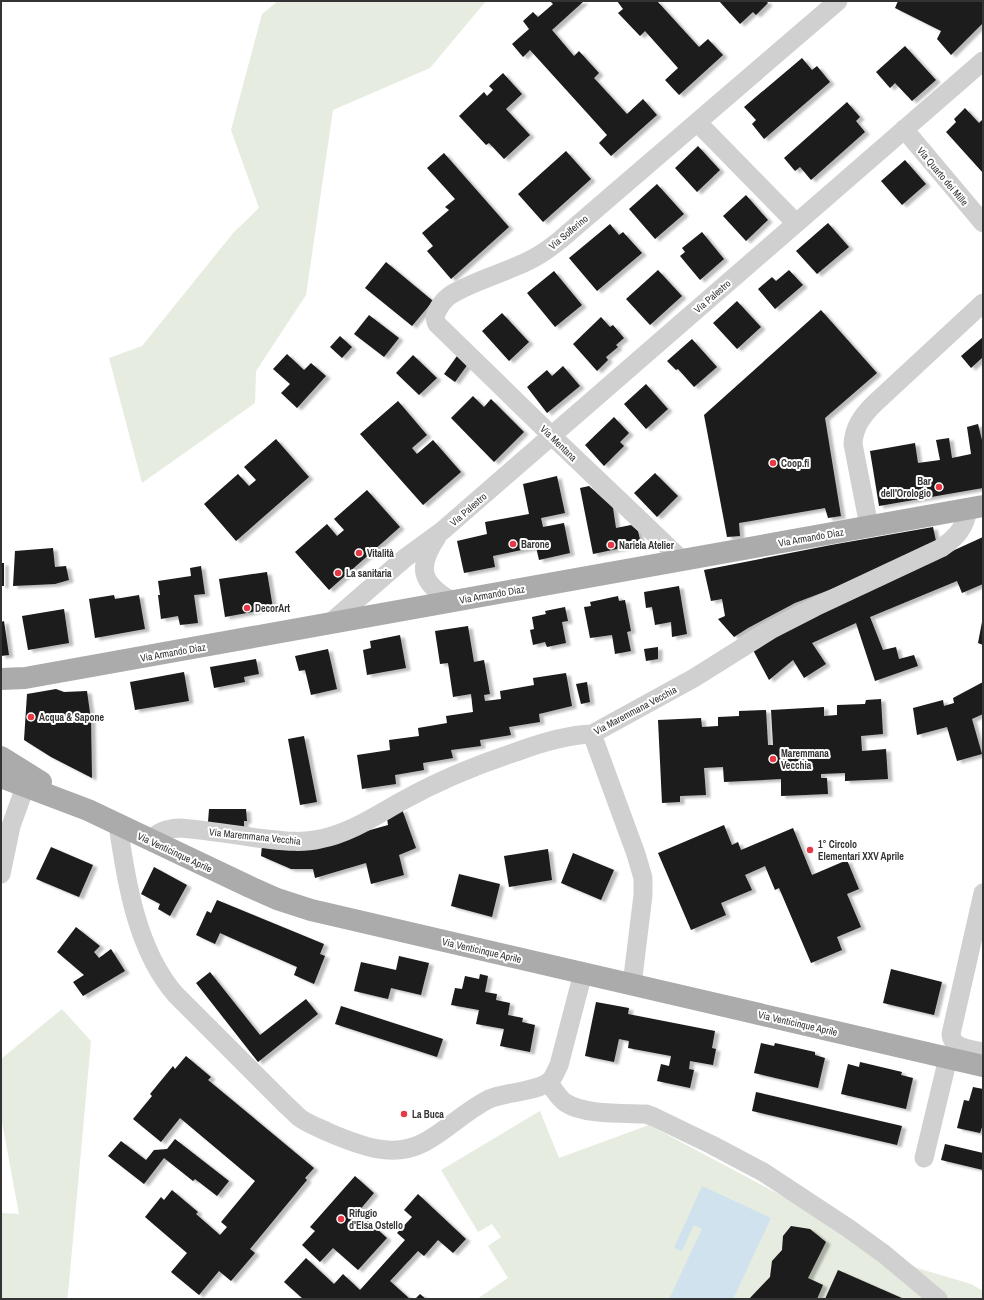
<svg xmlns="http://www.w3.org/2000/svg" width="984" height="1300" font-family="'Archivo Narrow',sans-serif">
<defs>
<filter id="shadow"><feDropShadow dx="4.5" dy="2.5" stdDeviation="1" flood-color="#0004"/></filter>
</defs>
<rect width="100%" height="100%" fill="#fff"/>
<path fill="#e6ecdf" d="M278 1H486L430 68 333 110 306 295 256 371 255 403 142 483 109 358 142 346 234 232 259 208 231 130 262 14Z
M62 1009 91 1041 68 1294 67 1299H1V1213L19 1214 1 1117V1059Z
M540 1111 559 1158 649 1125 917 1268 971 1284 983 1291V1299H477L508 1278 488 1246 501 1237 492 1224 478 1232 441 1170Z"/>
<path fill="#cfe2ee" d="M702 1186 771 1218 733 1299H669L702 1229 694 1225 682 1251 674 1248Z"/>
<path fill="#1a1a1a" filter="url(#shadow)" d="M550 1H584L552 30 574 56 579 51 599 73 594 78 627 114 643 99 657 115 611 156 599 143 607 135 530 50 523 57 512 44 529 29 523 21 533 12 538 17 553 4Z
M617 1H657L699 47 708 39 723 55 679 95 665 80 678 68 645 31 640 36 618 13 623 9Z
M719 1H766L768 3 756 15 753 12 740 24Z
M898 1H981L983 2V23L951 55 937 39 941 31 895 8Z
M905 46 936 80 912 101 895 83 890 88 876 72Z
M802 58 812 70 817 66 830 82 764 139 752 124 756 120 744 107Z
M503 73 522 94 506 109 530 135 504 159 489 143 486 145 459 116 484 92 487 96 493 90 489 86Z
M847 102 860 117 856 121 865 132 811 180 800 167 795 171 784 158Z
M965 108 979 123 983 119V173L946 132 956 122 954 119Z
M698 146 720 170 697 192 675 168Z
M566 151 591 179 543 222 518 194Z
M444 153 509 227 451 279 427 251 433 246 422 233 449 210 445 207 455 199 427 168Z
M905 160 926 184 902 205 881 181Z
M657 184 684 214 655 239 629 209Z
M746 195 768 220 746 241 723 216Z
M828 223 849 247 817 274 796 251Z
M610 224 619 235 623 232 642 253 597 291 569 258Z
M702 232 724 259 700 280 680 256 685 252 682 248Z
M386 262 433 301 412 326 365 288Z
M658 270 682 296 650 325 626 299Z
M789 270 803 285 775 309 758 289 772 277 776 281Z
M554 271 582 305 555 327 527 293Z
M737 301 761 327 737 349 713 323Z
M821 310 877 373 825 418 841 516 828 518 825 508 739 523 740 536 727 537 704 415Z
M502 313 529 342 509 361 482 331Z
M369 315 399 338 384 357 354 334Z
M601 317 610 327 613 325 624 338 616 345 618 347 606 357 608 360 597 371 573 344Z
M340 336 352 347 342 358 330 347Z
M983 337V357L971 368 961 356Z
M692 339 717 367 694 387 678 369 676 370 667 361Z
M287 354 304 370 311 363 326 376 297 408 281 393 290 384 273 369Z
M413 355 437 378 419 395 396 373Z
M457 356 468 364 455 382 444 374Z
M563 366 580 386 547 413 527 387 547 370 552 376Z
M646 384 668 409 646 429 624 404Z
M473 396 484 407 491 399 524 432 494 462 451 418Z
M398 401 427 435 412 448 417 454 433 440 461 472 423 505 360 434Z
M614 417 629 433 620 442 624 446 604 466 585 445Z
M978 424 983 444V488L879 506 870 451 915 443 918 463 940 460 936 440 949 438 952 458 971 454 967 427Z
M276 439 309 477 236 541 204 504 238 474 249 486 256 480 244 467Z
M655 473 678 496 657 517 634 493Z
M557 476 565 513 541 518 543 527 564 523 570 553 539 560 536 547 493 556 495 567 464 573 457 541 487 534 485 522 529 514 523 484Z
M589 486 613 508 616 528 631 525 638 531 641 544 593 554 580 488Z
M367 490 400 527 329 590 295 552 327 524 337 536 344 530 334 519Z
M933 527 936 541 837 587 795 603 748 628 734 637 718 619 725 616 722 599 711 601 704 570 831 545Z
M983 537V584L962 593 957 581 870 617 883 650 896 647 899 659 914 655 918 666 875 681 856 623 812 643 826 664 804 678 793 660 769 680 753 650 777 631Z
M53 548 55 567 66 566 69 580 55 584 13 586 15 551Z
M1 563H4V586H1Z
M201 566 205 594 194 595 198 623 180 625 178 616 161 619 158 595H160L158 581 191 576 190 568Z
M267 572 273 608 225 617 219 579Z
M679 586 687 634 672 637 671 622 655 625 652 607 646 608 644 592Z
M114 595 115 599 139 595 145 629 95 638 89 599Z
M618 596 619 601 625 600 631 631 627 632 631 651 615 654 612 635 590 638 584 607 591 606 590 602Z
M565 607 568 621 562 622 566 643 547 647 545 642 533 645 530 630 534 629 532 617 546 614 545 611Z
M64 609 69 643 28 650 22 616Z
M4 621 9 655 1 656V622Z
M982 622H983V645L978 643Z
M468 626 474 662 484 660 490 694 484 695 485 701 501 699 500 691 534 685 533 678 566 673 572 706 539 714 540 722 509 727 511 735 480 740 481 746 451 750 453 758 423 763 424 770 395 775 396 784 362 789 357 755 390 750 389 740 419 736 418 728 447 723 446 716 473 712 471 694 453 697 448 663 440 664 435 631Z
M400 635 406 668 367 675 363 650 371 648 370 641Z
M658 647V659L646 661 644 649Z
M328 649 337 689 311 695 305 670 299 671 295 656Z
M256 659 259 674 244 677 245 682 214 688 210 667Z
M184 672 189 701 135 710 130 682Z
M587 682 590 702 581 704 576 684Z
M983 682V714L972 719 982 754 957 761 947 727 917 735 913 708 943 700 944 706 954 703 953 698Z
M56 689 64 692 87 691 91 720 92 778 51 757 24 740 27 694Z
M881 699 883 734 861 736 862 751 886 749 888 779 845 781V773L821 774V778H827L828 794 781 796V779L724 782 723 767 704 768 706 795 680 796V802L662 803 658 720 701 718 702 727 718 726V717L739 716V711L766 710 768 745H773L771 710 824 707V716L837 715V705L865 704 866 700Z
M304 736 317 802 300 805 288 739Z
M209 809H246L247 821H244V829L208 822Z
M402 809 416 848 399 855 404 875 371 884 366 863 315 878 313 869H291L261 856 262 845 356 834 388 825 387 818Z
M724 825 732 845 738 842 741 850 793 828 812 875 847 860 859 889 847 894 861 927 837 937 842 950 811 963 779 888 775 890 765 866 745 875 752 890 721 903 726 915 691 930 658 853Z
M51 847 93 865 79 897 36 879Z
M548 849 552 880 509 887 504 856Z
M573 853 614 870 601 900 561 883Z
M154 867 187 885 170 916 158 909 160 904 141 894Z
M459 874 500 884 492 917 451 906Z
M217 900 324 944 320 954 325 956 314 984 294 975 297 967 220 933 215 944 196 935 207 911 211 913Z
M76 927 100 946 94 952 99 958 111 949 125 971 83 996 73 982 84 975 57 952Z
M399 956 429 963 421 995 391 988 388 999 354 991 361 962 396 970Z
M891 969 942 982 934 1015 883 1003Z
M210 972 260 1035 306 999 318 1014 258 1062 196 983Z
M480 974 488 976 485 992 497 994 496 1000 510 1003 508 1015 523 1018 522 1022 535 1025 530 1052 500 1046 504 1029 476 1024 479 1010 451 1005 455 988 462 989 465 976 479 979Z
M596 1002 629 1008 628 1014 715 1031 712 1048 716 1049 713 1065 690 1061 689 1069 694 1070 690 1088 657 1081 661 1064 669 1066 671 1056 628 1048 629 1041 619 1039 614 1062 585 1056Z
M341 1006 443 1039 437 1057 335 1024Z
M761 1043 774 1046 775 1043 815 1052V1055L825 1058 818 1088 754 1073Z
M186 1056 211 1077 208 1080 314 1168 305 1178 307 1180 250 1249 255 1253 231 1281 219 1271 199 1295 171 1272 187 1253 145 1217 161 1197 164 1200 172 1190 198 1212 196 1214 220 1235 227 1227 221 1222 255 1181 180 1118 161 1142 133 1119 152 1096 150 1094 173 1066 175 1069Z
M860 1062 902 1072 901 1075 913 1078 906 1109 841 1094 848 1064 859 1067Z
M973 1087 983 1089V1124L980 1133 957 1128 964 1100 969 1101Z
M756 1092 902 1126 897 1145 752 1111Z
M175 1139 229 1181 217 1196 195 1179 193 1181 164 1158 144 1184 108 1156 121 1141 146 1160 154 1150 167 1149Z
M945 1144 983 1153V1170L941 1160Z
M355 1176 374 1193 358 1212 387 1238 358 1270 333 1248 320 1262 302 1245 315 1231 310 1227Z
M418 1194 466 1239 453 1253 438 1240 424 1256 418 1251 390 1281 410 1299H303L284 1282 306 1258 334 1284 343 1274 360 1290 405 1240 397 1233 412 1217 404 1210Z
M791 1226 810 1229 826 1242 808 1278 823 1285 817 1299H749L770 1277 772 1261 782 1250 783 1236Z
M838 1270 904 1299H825Z
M420 1294 426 1299H415Z"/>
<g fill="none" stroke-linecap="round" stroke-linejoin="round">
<path stroke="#d0d0d0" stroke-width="19" d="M697 122 796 223
M904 129 983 223
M869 526 853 444C854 427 862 416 874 404L983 303
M437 537C417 567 420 583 452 601
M682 560 552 436 437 324C431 314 444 299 452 294 474 281 503 273 526 262 539 256 549 249 560 240L838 1
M329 624 405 558 442 531 983 61
M592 734 636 854 643 878V895L632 985
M118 825C126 881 137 951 176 995L286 1105C291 1109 295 1114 300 1118 308 1124 320 1128 330 1133 359 1145 392 1159 423 1143 446 1131 465 1111 489 1099 505 1092 537 1092 550 1081 554 1077 556 1071 559 1065L583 973
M151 841C158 831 167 829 179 828 205 830 231 834 257 838 278 840 299 844 320 839 350 833 375 816 402 801 438 781 476 765 516 752 540 743 565 735 592 734L694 678 772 629 815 607 941 548C956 538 966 527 968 508
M1 874 11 826 25 787
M983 893 951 1034C952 1049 971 1049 983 1052
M548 1082C554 1089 559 1099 566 1103 584 1115 624 1113 646 1114L654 1117 712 1145 763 1172 848 1228 884 1254 938 1299
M924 1158 948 1058"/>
<path stroke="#ababab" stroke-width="22" d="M1 679 25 678 983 506
M1 757 41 782
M1 777 88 810 250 887 277 899 311 910 983 1066"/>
</g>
<g fill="#e63946" stroke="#fff" stroke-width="1.5">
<circle cx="773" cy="463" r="4"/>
<circle cx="939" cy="487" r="4"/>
<circle cx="513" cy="544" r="4"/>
<circle cx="611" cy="545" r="4"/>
<circle cx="359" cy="553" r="4"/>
<circle cx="338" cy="573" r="4"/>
<circle cx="247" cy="608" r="4"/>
<circle cx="31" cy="717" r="4"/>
<circle cx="773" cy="759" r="4"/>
<circle cx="810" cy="850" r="4"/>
<circle cx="404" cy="1114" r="4"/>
<circle cx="341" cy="1219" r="4"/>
</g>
<g text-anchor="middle" stroke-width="4" stroke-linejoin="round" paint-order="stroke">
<g font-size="10" fill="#333" stroke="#fff">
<text transform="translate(943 176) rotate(50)" y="4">Via Quarto dei Mille</text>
<text transform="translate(568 232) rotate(-40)" y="4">Via Solferino</text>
<text transform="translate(712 296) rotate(-41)" y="4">Via Palestro</text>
<text transform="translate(559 443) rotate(44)" y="4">Via Mentana</text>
<text transform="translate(468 509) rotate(-41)" y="4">Via Palestro</text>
<text transform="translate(811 537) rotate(-10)" y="4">Via Armando Diaz</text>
<text transform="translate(492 594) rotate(-10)" y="4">Via Armando Diaz</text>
<text transform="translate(173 652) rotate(-10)" y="4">Via Armando Diaz</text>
<text transform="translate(635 710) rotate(-28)" y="4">Via Maremmana Vecchia</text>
<text transform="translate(255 836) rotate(6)" y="4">Via Maremmana Vecchia</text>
<text transform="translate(175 852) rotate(25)" y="4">Via Venticinque Aprile</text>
<text transform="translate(482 950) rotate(13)" y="4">Via Venticinque Aprile</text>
<text transform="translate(798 1023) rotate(13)" y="4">Via Venticinque Aprile</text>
</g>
<g font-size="10" font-weight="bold" fill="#333" stroke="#fff" text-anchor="start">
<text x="781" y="467">Coop.fi</text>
<text x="931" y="485" text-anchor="end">Bar<tspan x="931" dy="12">dell'Orologio</tspan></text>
<text x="521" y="548">Barone</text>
<text x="619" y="549">Nariela Atelier</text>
<text x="367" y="557">Vitalità</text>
<text x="346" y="577">La sanitaria</text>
<text x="255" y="612">DecorArt</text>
<text x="39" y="721">Acqua &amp; Sapone</text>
<text x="781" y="757">Maremmana<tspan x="781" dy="12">Vecchia</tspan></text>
<text x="818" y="848">1° Circolo<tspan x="818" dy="12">Elementari XXV Aprile</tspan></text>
<text x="412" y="1118">La Buca</text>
<text x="349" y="1217">Rifugio<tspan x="349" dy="12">d'Elsa Ostello</tspan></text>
</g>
</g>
<rect width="984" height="1300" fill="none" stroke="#333333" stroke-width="4"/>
</svg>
